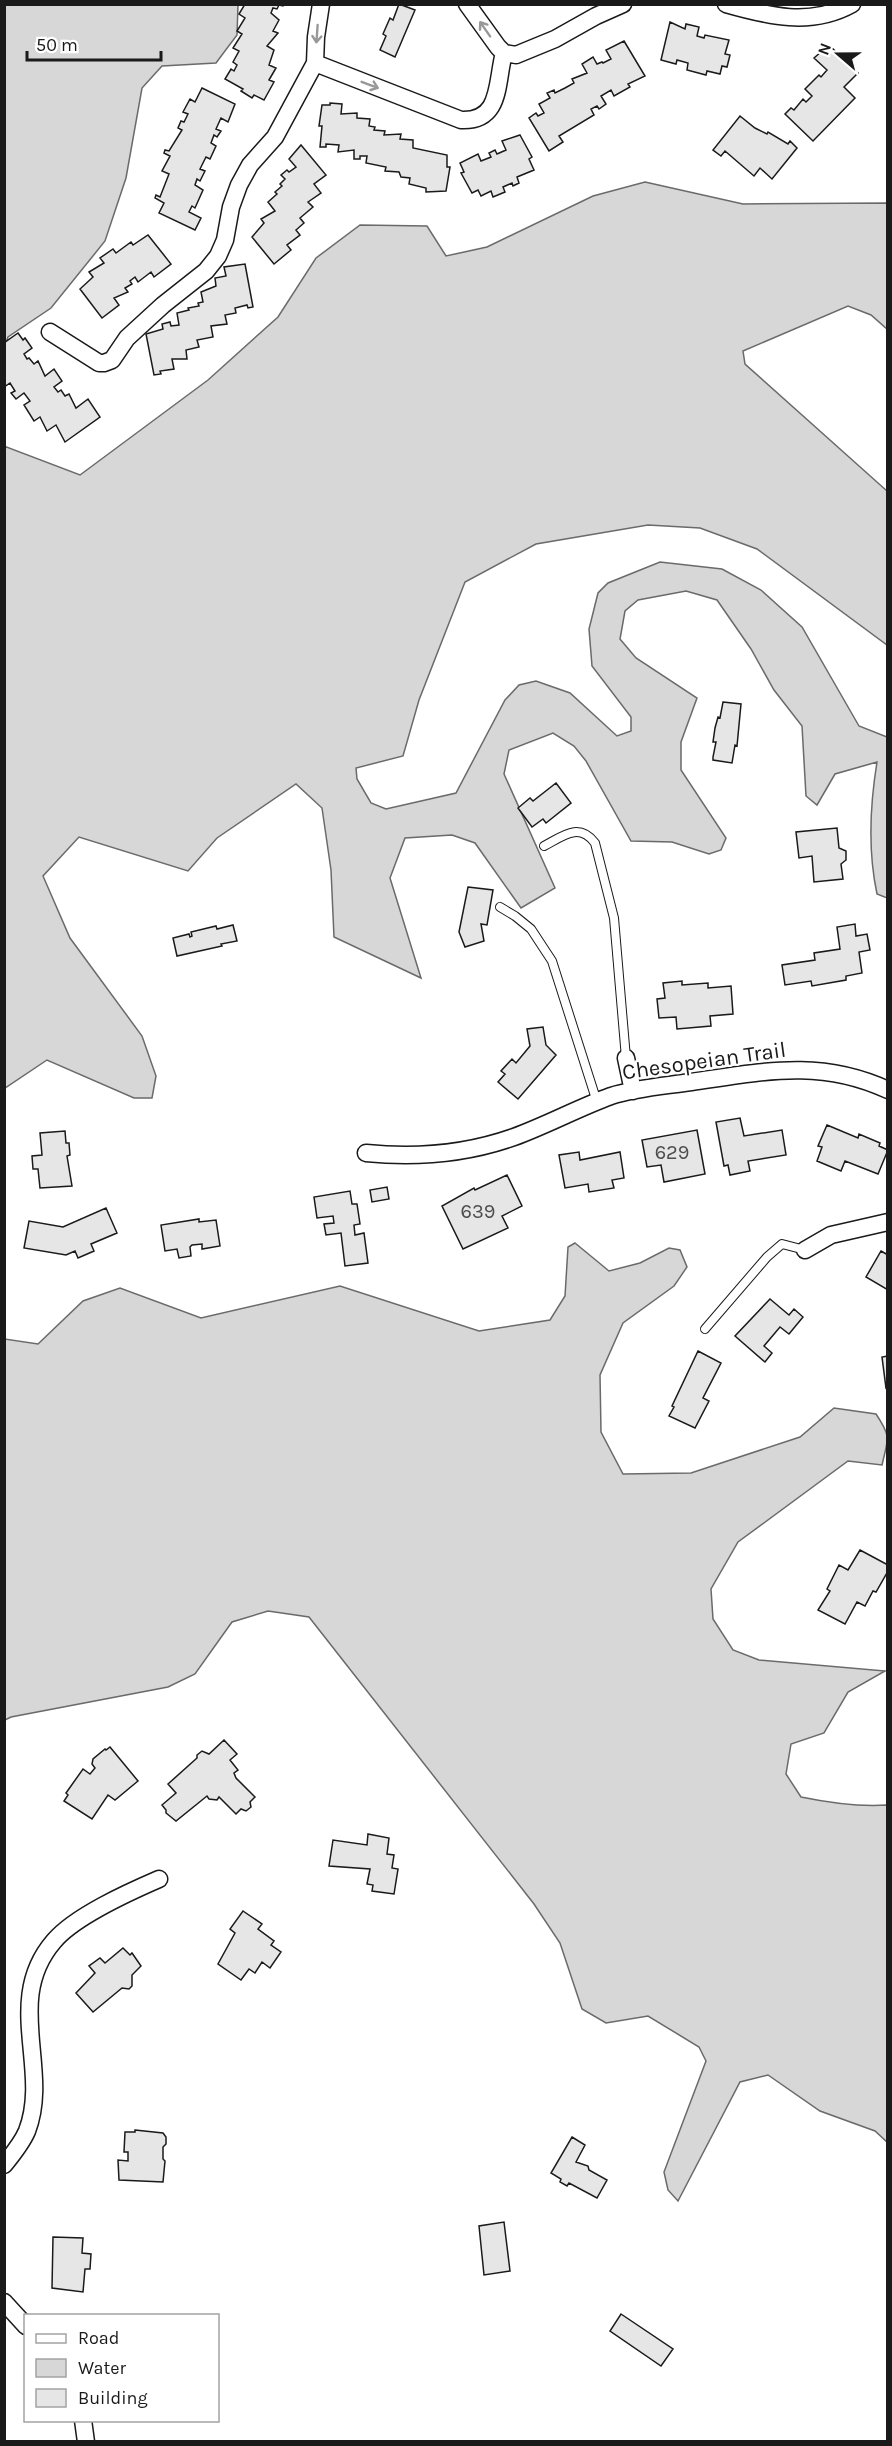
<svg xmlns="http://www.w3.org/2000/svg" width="892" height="2446" font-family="Karla,sans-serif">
<rect width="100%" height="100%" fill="#fff"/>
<path fill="#d7d7d7" stroke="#6a6a6a" stroke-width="1.5" d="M5 5H238L237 35 216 63 162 66 142 88 126 178 105 241 51 308 8 337 5 346Z
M645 182 743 204 887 203V329L871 315 848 306 743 351 745 364 887 491V645L757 549 700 528 648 525 536 544 465 582 419 700 403 756 356 768 357 779 371 803 386 809 456 793 505 700 519 685 536 681 570 693 617 736 631 731V717L592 666 589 629 598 593 608 583 660 562 722 569 761 590 802 627 859 726 887 737V898L877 894C868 852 870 805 877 762L835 774 817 805 806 796 802 726 774 690 751 649 717 600 686 591 638 600 625 611 620 639 636 658 697 698 681 742V770L726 838 721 850 709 854 672 842 631 841 586 761 574 746 553 733 509 750 504 774 555 888 521 908 475 843 452 835 405 838 390 878 421 978 334 937 331 870 322 808 296 784 217 838 188 871 79 837 43 876 70 938 142 1036 156 1076 152 1098H134L47 1060 5 1088 4 446 80 475 208 380 278 317 316 258 360 225 427 226 446 256 487 247 593 196Z
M575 1243 609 1271 640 1263 669 1248 680 1250 687 1267 674 1286 623 1323 600 1375 601 1432 623 1474 691 1473 800 1437 834 1408 876 1414C892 1438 888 1438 882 1465L848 1461 738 1542 711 1589 713 1619 733 1650 759 1660 885 1671 848 1692 824 1733 791 1744 786 1774 801 1797C830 1803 858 1807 887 1805V2142L875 2131 820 2111 768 2075 740 2082 678 2201 668 2190 664 2172 706 2061 699 2047 648 2016 606 2023 582 2009 560 1943 534 1904 309 1617 268 1611 232 1622 195 1674 168 1687 11 1717 5 1720V1339L38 1344 83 1301 120 1288 201 1318 340 1286 479 1331 550 1320 565 1296 568 1247Z"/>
<path fill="#e6e6e6" stroke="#1a1a1a" stroke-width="1.5" d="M245 4H284L283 6 279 5 277 9 273 8 271 13 279 20 273 31 278 33 267 46 274 50 269 65 276 68 269 80 274 82 264 100 254 95 252 98 241 91 243 89 225 79 231 69 234 71 237 65 233 62 239 51 233 48 242 34 237 31 245 18 239 14Z
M399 4 415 10 395 57 380 50 386 36 383 34 390 18 393 20Z
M670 22 685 29 686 24 699 27 697 36 704 38 705 35 729 40 725 54 730 55 727 67 722 66 720 74 707 71 706 75 687 70 688 63 677 60 676 64 661 60Z
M624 41 645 76 628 84 630 87 614 96 611 90 601 96 606 104 599 109 597 106 591 109 594 115 559 136 563 142 549 151 529 118 536 113 538 116 544 113 539 104 550 98 547 93 554 90 555 93 565 88 574 83 572 79 587 73 582 64 593 57 597 64 602 62 603 63 611 59 606 50Z
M829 45 858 73 844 87 855 98 813 141 785 114 791 108 794 110 803 99 806 102 812 96 805 89 819 75 821 77 827 70 814 58Z
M202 88 235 104 228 122 221 118 216 129 221 131 217 137 214 135 211 143 216 146 210 159 206 157 200 169 205 171 200 181 197 179 195 185 203 190 195 208 192 206 189 212 201 218 195 230 159 213 164 203 155 198 156 195 160 197 169 174 162 171 170 156 164 153 165 150 169 151 182 130 178 128 181 121 184 122 188 114 183 112 190 99 195 102Z
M330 103 342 104 341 114 357 113V118L370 119 369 126 375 127 374 130 385 131 384 135 401 134 400 139 413 140V148L447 155V167H450L446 191 426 192V188L409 184 410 178 401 177 399 172 385 171 386 167 366 163 367 156H360V159H354V150L338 152 339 145 326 144V147H320L322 126H319L322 105H330Z
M740 116 755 128 767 134 768 132 788 144 790 141 797 148 772 179 760 168 754 176 725 151 721 156 713 150Z
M520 135 532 157 529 159 534 170 517 177 519 183 513 186 512 183 503 187 505 192 493 197 491 191 481 196 478 190 472 193 461 173 464 172 460 163 478 154 481 161 491 157 489 153 495 150 497 154 506 150 502 141Z
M301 145 326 175 314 184 321 193 308 202 313 207 300 218 304 223 296 230 300 235 287 245 291 250 274 264 252 237 264 223 261 219 275 211 268 202 277 194 275 192 282 186 280 184 285 179 281 175 287 170 289 172 296 167 289 159Z
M148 235 171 264 154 277 151 272 138 282 135 277 130 281 132 284 125 288 128 292 114 298 119 305 102 318 80 289 93 277 89 272 104 263 100 258 113 249 116 253 131 242 133 245Z
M245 264 253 307 248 308 247 305 235 308 236 313 225 315 227 324 211 326 213 337 197 340 199 347 186 350 187 359H172L174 369 160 371 161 374 154 375 146 334 163 329 162 324 170 322 171 326 179 325 177 313 189 310 188 308 199 306 198 303 203 302 201 292 216 286 215 278 226 276 224 267Z
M18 333 23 340 25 338 32 348 24 354 27 359 29 358 34 364 38 361 45 376 54 369 62 381 54 387 58 392 61 390 65 396 69 394 76 408 88 399 100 417 65 442 56 425 47 431 40 417 34 421 24 405 30 401 24 393 16 399 11 393 15 391 10 383 4 387V343Z
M723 702 741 704 737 746 735 745 732 763 713 760V757L716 742H713L715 728 718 717 720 718Z
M556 783 571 803 546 823 543 819 532 827 518 808 530 798 533 801Z
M837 828 839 848 846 851V860L841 864 843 879 814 882 812 856 799 858 796 832Z
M468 887 493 890 487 925 481 924 484 941 465 947 459 932Z
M855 924 856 936 867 934 870 950 859 952 862 973 846 976V980L812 986 811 981 785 985 782 965 815 960 814 953 840 949 837 927Z
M233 925 237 941 221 944 222 946 177 956 173 938 189 934 190 937 192 936 191 932 216 926 217 929Z
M682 981V985L708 983V988L731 986 733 1014 710 1016 711 1026 677 1029 676 1017 659 1018 657 999 665 998 663 983Z
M543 1027 546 1045 556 1055 518 1099 498 1082 505 1074 501 1071 512 1059 516 1063 530 1046 527 1029Z
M740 1118 744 1136 782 1130 786 1155 748 1161 750 1171 730 1175 728 1165 724 1166 716 1122Z
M827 1125 858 1138 859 1134 880 1143 879 1146 888 1150 878 1174 845 1161 841 1171 817 1161 822 1147 818 1146Z
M697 1130 705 1174 664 1182 661 1165 647 1167 642 1140Z
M65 1131 66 1143H69L70 1155 67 1156 72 1186 40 1188 38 1169H33L32 1156 42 1155 40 1133Z
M579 1152 580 1160 620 1152 624 1178 612 1180 614 1188 589 1192 588 1184 565 1188 559 1155Z
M507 1175 522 1206 502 1216 508 1228 463 1249 442 1206 474 1188 475 1190Z
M387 1187 389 1199 372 1202 370 1190Z
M350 1191 352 1204H357L360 1224 354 1225 355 1235 364 1233 368 1263 345 1266 341 1233 326 1235 324 1224 334 1223 333 1216 317 1218 314 1197Z
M106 1208 117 1233 91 1244 94 1251 78 1258 75 1251 66 1255 24 1248 29 1221 63 1227Z
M199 1219V1222L216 1220 220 1246 202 1249V1244L192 1245 190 1247 191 1256 179 1258 177 1249 165 1251 161 1225Z
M881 1251 888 1255V1290L866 1277Z
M770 1299 789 1315 794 1309 803 1317 789 1334 780 1327 764 1346 772 1353 765 1362 735 1336Z
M698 1351 721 1363 703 1398 709 1401 695 1428 669 1416 674 1407 672 1406Z
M888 1356V1387L886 1388 882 1357Z
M860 1550 888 1565V1571L876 1592 873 1591 865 1606 857 1602 845 1624 818 1610 830 1591 827 1589 839 1565 848 1570Z
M224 1740 237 1754 230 1760 238 1770 234 1773 236 1778 255 1797 250 1802 251 1807 246 1811 241 1809 236 1814 219 1797 217 1800 209 1799 207 1796 176 1821 166 1813V1810L162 1805 176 1793 168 1784 197 1758V1755L202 1751 209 1754Z
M110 1747 138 1781 115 1800 108 1795 92 1819 64 1801 68 1795 66 1793 83 1769 90 1774 95 1768 92 1764 93 1759 105 1749 106 1750Z
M368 1834 389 1838 387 1854 394 1855 392 1868 398 1869 394 1894 372 1891 373 1885 367 1884 370 1869 329 1866 333 1840 367 1845Z
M243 1911 262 1924 258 1929 274 1941 271 1945 281 1952 270 1968 262 1962 255 1973 249 1969 241 1980 218 1964 235 1933 230 1929Z
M123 1948 130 1955 132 1953 141 1966 132 1975V1986L129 1989 122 1988 93 2012 76 1993 95 1973 89 1966 100 1958 105 1963Z
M135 2130 163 2133 166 2137V2144L163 2147V2159L165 2161 163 2182 119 2180 118 2160 128 2161V2152H124L125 2132H135Z
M572 2137 585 2145 576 2162 588 2166 589 2170 607 2180 597 2198 569 2183 567 2186 560 2182 561 2179 551 2173Z
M504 2222 510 2271 484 2275 479 2226Z
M53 2237 83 2238 82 2253 91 2254 90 2269H85L83 2292 52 2288Z
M621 2314 673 2349 661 2366 610 2331Z"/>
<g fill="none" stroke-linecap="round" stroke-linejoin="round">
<defs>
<path id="lane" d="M544 846C563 836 579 822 595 843L614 918 626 1058
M500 907 515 916 531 929 552 961 597 1102
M705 1329 767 1257 782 1244 805 1250"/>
<path id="street" d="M467 4 498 47 504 53 516 55 555 39 596 16 623 4
M726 4C768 16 811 27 852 4
M315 63 461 120C502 122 496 82 504 53
M50 332 99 363H104L112 360 127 338 163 305 206 271 218 256 225 240 231 207 239 185 250 165 275 137 315 63 316 37 321 4
M626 1058 633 1091
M366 1153C416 1158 466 1154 514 1137 547 1125 578 1108 611 1096 636 1088 665 1086 691 1082 762 1072 819 1058 888 1090
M805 1250 831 1235 888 1222
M4 2165C13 2154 22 2143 27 2131 51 2069 3 2000 54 1941 75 1916 129 1892 159 1879
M4 2302 26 2326
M83 2420 86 2442"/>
</defs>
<use href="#lane" stroke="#1a1a1a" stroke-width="10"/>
<use href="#street" stroke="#1a1a1a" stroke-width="19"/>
<use href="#lane" stroke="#fff" stroke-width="8"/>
<use href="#street" stroke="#fff" stroke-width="16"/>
</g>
<defs><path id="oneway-shaft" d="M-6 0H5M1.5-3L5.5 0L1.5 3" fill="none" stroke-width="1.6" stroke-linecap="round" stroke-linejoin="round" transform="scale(1.5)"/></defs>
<g stroke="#989898">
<use href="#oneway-shaft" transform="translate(485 29) rotate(-125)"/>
<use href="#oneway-shaft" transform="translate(317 34) rotate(94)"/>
<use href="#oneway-shaft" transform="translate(370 85) rotate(21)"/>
</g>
<g text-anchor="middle" stroke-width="4.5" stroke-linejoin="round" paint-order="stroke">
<g font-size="20" fill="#4d4d4d">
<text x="672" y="1159">629</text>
<text x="478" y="1218">639</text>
</g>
<g font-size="22" fill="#1a1a1a" stroke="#fff">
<text transform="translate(704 1060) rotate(-8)" y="8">Chesopeian Trail</text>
</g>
</g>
<rect width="892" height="2446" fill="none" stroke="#1a1a1a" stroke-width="12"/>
<rect x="24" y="2314" width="195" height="108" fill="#ffffff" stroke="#a3a3a3" stroke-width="1.5"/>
<rect x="36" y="2334" width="30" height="9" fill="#ffffff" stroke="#a3a3a3" stroke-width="1.5"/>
<text x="78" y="2344" font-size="18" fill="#1a1a1a">Road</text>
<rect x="36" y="2359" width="30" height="18" fill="#d7d7d7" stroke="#a3a3a3" stroke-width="1.5"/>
<text x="78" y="2374" font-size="18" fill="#1a1a1a">Water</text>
<rect x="36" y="2389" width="30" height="18" fill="#e6e6e6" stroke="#a3a3a3" stroke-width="1.5"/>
<text x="78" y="2404" font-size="18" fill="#1a1a1a">Building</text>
<g transform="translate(838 54) rotate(290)" stroke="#ffffff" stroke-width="4.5" paint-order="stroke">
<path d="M0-4.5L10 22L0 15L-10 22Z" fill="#1a1a1a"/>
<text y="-9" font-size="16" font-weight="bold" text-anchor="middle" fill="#1a1a1a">N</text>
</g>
<path d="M27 51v9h134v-9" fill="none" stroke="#1a1a1a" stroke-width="3"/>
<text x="36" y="51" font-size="18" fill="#1a1a1a" stroke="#ffffff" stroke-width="4.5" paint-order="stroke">50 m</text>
</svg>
